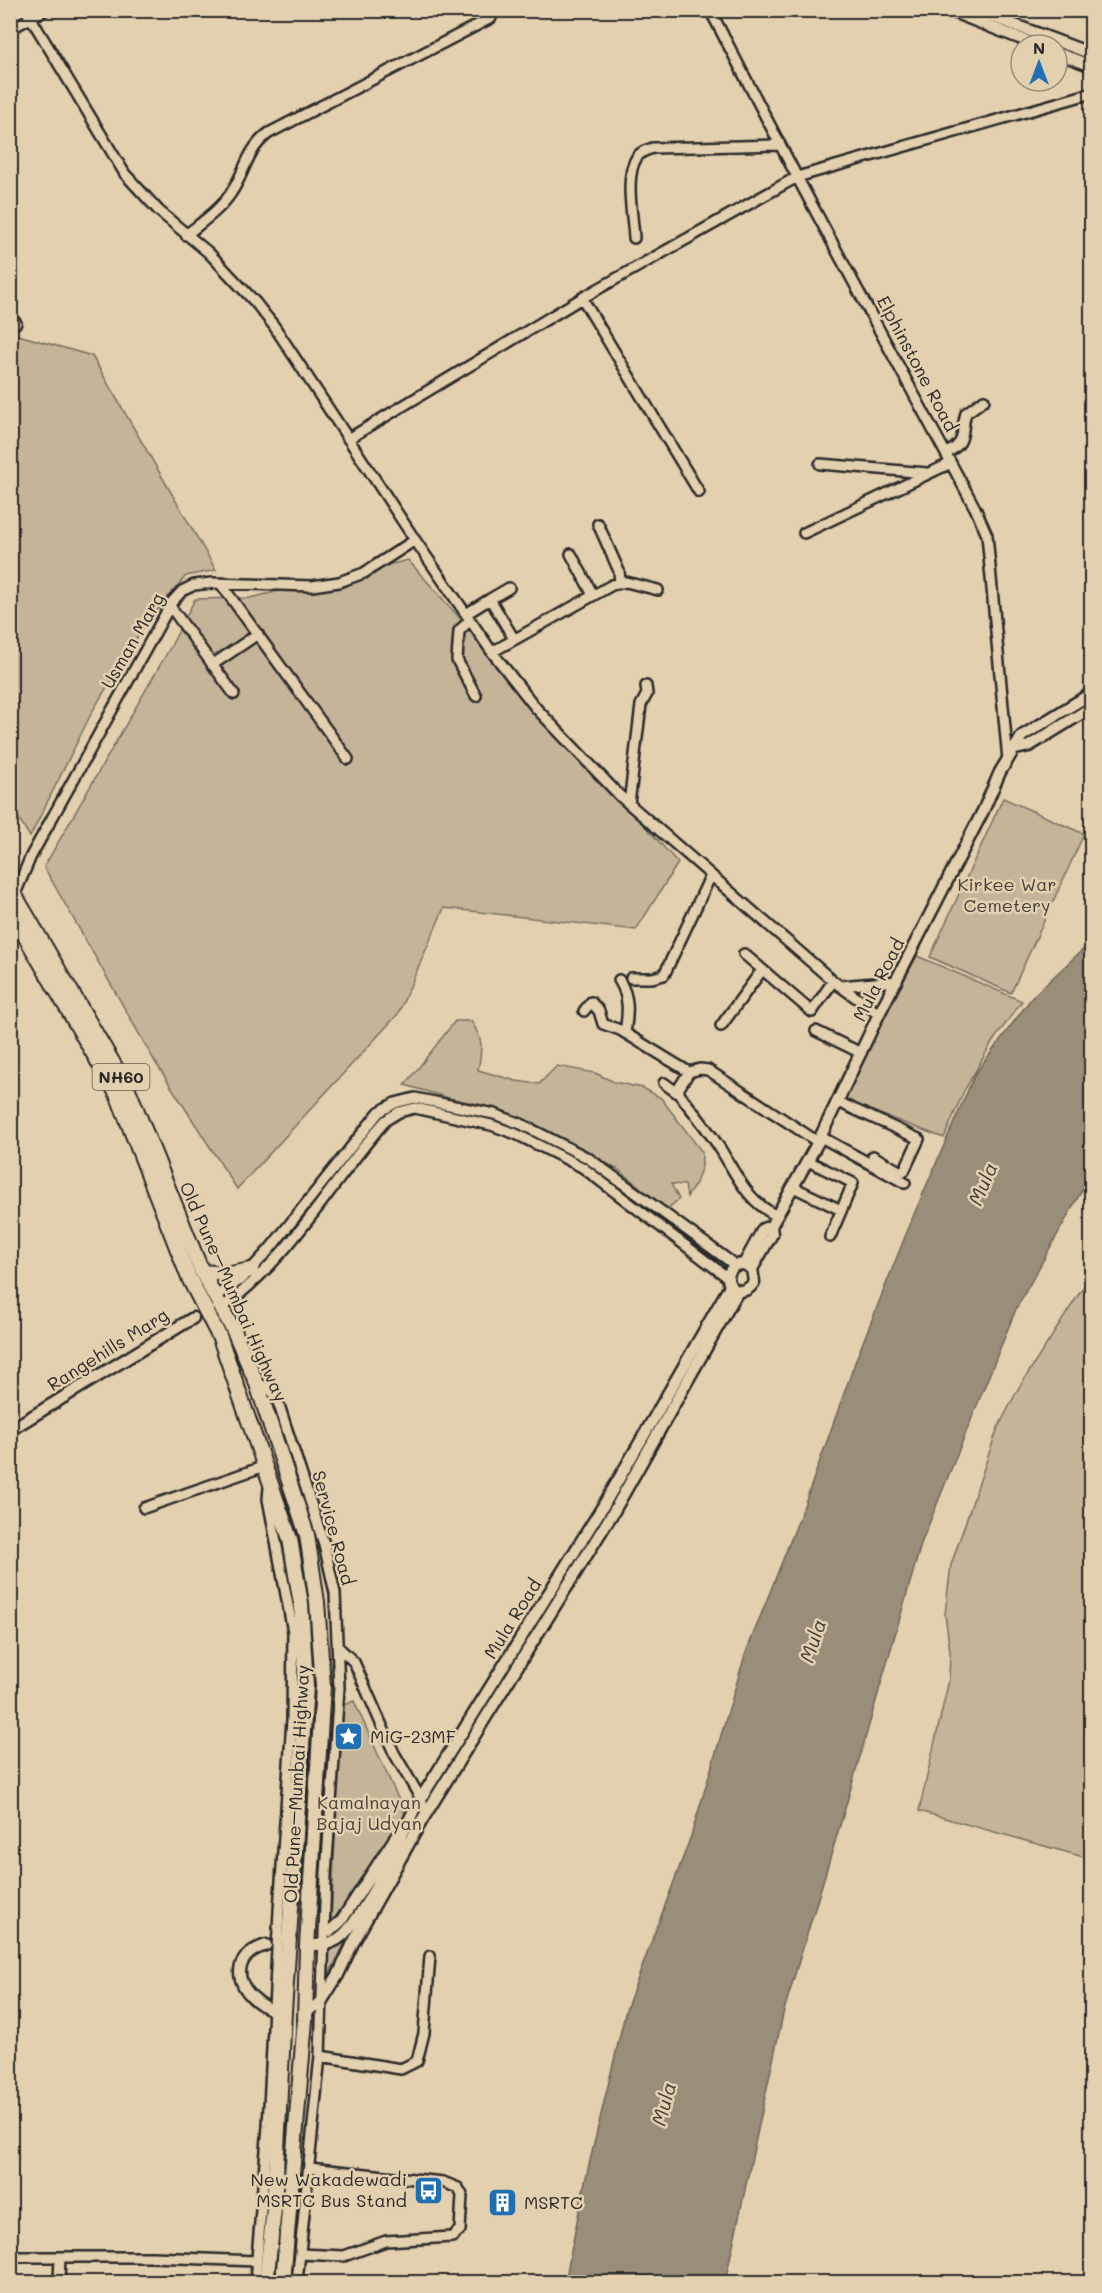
<svg xmlns="http://www.w3.org/2000/svg" width="1102" height="2293" font-family="Mali,sans-serif">
<rect width="100%" height="100%" fill="#e2d0ae"/>
<filter id="ink" filterUnits="userSpaceOnUse"><feTurbulence type="fractalNoise" baseFrequency=".0167" numOctaves="2"/><feDisplacementMap in="SourceGraphic" scale="12" xChannelSelector="R" yChannelSelector="G"/><feConvolveMatrix kernelMatrix="1 2 1 2 8 2 1 2 1" color-interpolation-filters="sRGB"/></filter>
<g filter="url(#ink)">
<path fill="#c4b599" stroke="#787062" stroke-width="1.5" d="M11 333 92 356 216 570 186 576 144 626 93 710 30 837 10 804Z
M408 560 678 863 636 930 444 908 398 1014 237 1189 154 1060 44 867 171 646 195 599 250 598Z
M1003 798 1084 834 1011 993 930 957Z
M917 956 1022 1001 991 1044 964 1091 944 1138 843 1100 885 1016Z
M455 1021H471C484 1041 482 1047 478 1070L516 1081 539 1084 557 1066 595 1073 614 1082 643 1088 661 1098 702 1152V1166L696 1183 687 1197 685 1185 671 1184 679 1199 667 1209 619 1170 569 1142 497 1108 449 1098 405 1085Z
M1091 1275V1859L919 1811 949 1680 950 1651 945 1614 951 1565 997 1430 1018 1389Z
M354 1701 406 1816 331 1925 341 1706Z
M346 1941 324 1984 326 1951Z"/>
<path fill="#998e7a" stroke="#6d665a" stroke-width="1.5" d="M1091 942V1174L1016 1309 922 1541 844 1812 783 2014 725 2282H565L584 2186 626 2010 691 1836 745 1655 801 1514 857 1357 915 1212 975 1074 1033 996Z"/>
<g fill="none" stroke-linecap="round" stroke-linejoin="round">
<path stroke="#bdaf94" stroke-width="10" stroke-dasharray="10 5" stroke-linecap="butt" d="M266 1945 330 1931"/>
<defs>
<path id="minor" d="M26 10 125 174 159 211 209 253 255 302 274 326 415 540 492 652 536 708 620 796 833 981 879 1014
M710 10 797 177 975 508 987 535 1008 760
M10 29 45 10
M186 235C202 222 220 210 231 193 246 171 246 150 269 133L491 18 487 10
M634 238C633 216 624 176 637 157 641 151 647 150 653 148L780 145
M582 298 699 492
M10 322 16 323
M348 439 582 298 797 177 1092 93
M946 453C968 443 960 432 966 413L984 400
M820 464 927 473
M598 524 619 571 620 582
M804 533 951 463
M571 554 593 595
M221 584 348 759
M509 588 490 599 514 639
M170 606 234 694
M466 614 490 599
M470 620 459 631 457 660 476 696
M492 652 612 585 626 582 658 590
M212 665 258 634
M629 804 641 705 647 694 646 686
M15 894 31 856 172 602 182 591 194 585 212 583 312 586 339 582 364 573 415 540
M744 954 812 1012 833 981
M631 978H652L664 975 711 875
M619 980C630 997 628 1014 625 1033
M840 986 897 981
M584 1011 591 1002 599 1011 603 1024 620 1030 689 1072 700 1069 708 1070 818 1142
M721 1026 762 970
M816 1031 861 1053
M689 1072 679 1088V1094C693 1111 709 1131 721 1150 737 1176 748 1202 777 1216
M664 1083 679 1094
M838 1102 919 1139 904 1171 901 1172 873 1156
M821 1137 905 1183
M808 1161 853 1183 830 1237
M793 1187 841 1210
M215 1297 243 1278 269 1250 379 1112 395 1103 415 1098 494 1114 521 1124 588 1158 735 1265
M221 1308C290 1260 331 1182 386 1120L399 1112 415 1108 491 1125 516 1134 582 1167 727 1277
M257 1384C272 1387 276 1395 280 1408L324 1544 335 1593 339 1688 326 1874 320 2056 297 2282
M144 1508 265 1466
M337 1646 354 1662 394 1753 421 1799 426 1812
M320 2056 401 2069 417 2061 424 2033 430 1956
M300 2254 344 2256 386 2241 452 2237 460 2230 462 2195 458 2188 443 2182 309 2168
M10 2257H152L257 2261
M59 2282 60 2257
M255 2282 268 2126 279 1910 292 1720 293 1632 268 1499 269 1488"/>
<path id="major" d="M948 10 1037 45
M975 10 1092 54
M1057 53 1092 66
M1016 749 1029 746 1092 707
M744 1264 763 1229 771 1226
M752 1269 744 1264 735 1265C716 1282 741 1303 754 1282L752 1269 772 1234 771 1226 818 1142 879 1014 983 811 1000 772 1022 736 1092 693
M10 1430 193 1318
M330 1931 341 1921 395 1838
M266 1945C257 1948 247 1953 243 1961 230 1985 263 2012 284 2012
M307 1946C317 1945 329 1945 338 1939 362 1924 401 1836 415 1808L605 1503 730 1286
M305 2013 321 2002 338 1975 353 1943 422 1820 614 1511 738 1291"/>
<path id="highway" d="M10 887 128 1089 202 1272 235 1333 257 1384 307 1535 317 1602 323 1686 307 1946 305 2020 283 2282
M10 910 117 1094 189 1278 220 1338 290 1539 301 1604 306 1686 284 2012 274 2209 266 2282
M202 1272 230 1274 251 1270"/>
</defs>
<use href="#minor" stroke="#2b2b2b" stroke-width="14"/>
<use href="#major" stroke="#2b2b2b" stroke-width="15"/>
<use href="#highway" stroke="#2b2b2b" stroke-width="18"/>
<use href="#minor" stroke="#e2d0ae" stroke-width="9"/>
<use href="#major" stroke="#e2d0ae" stroke-width="10"/>
<use href="#highway" stroke="#e2d0ae" stroke-width="14"/>
</g>
</g>
<defs>
<symbol id="sight-square" viewBox="-11 -11 22 22"><rect x="-9" y="-9" width="18" height="18" rx="4" fill="#1f6fb2" stroke="#e2d0ae"/><path d="M0-6L1.8-2.2L6-1.7L2.9 1.2L3.7 5.4L0 3.3L-3.7 5.4L-2.9 1.2L-6-1.7L-1.8-2.2Z" fill="#fff"/></symbol>
<symbol id="bus-square" viewBox="-11 -11 22 22"><rect x="-9" y="-9" width="18" height="18" rx="4" fill="#1f6fb2" stroke="#e2d0ae"/><path d="M-5-6H5V4H4V6H2V4H-2V6H-4V4H-5ZM-3.5-4V0h7V-4ZM-3.5 1.2v1.5H-2V1.2ZM2 1.2v1.5H3.5V1.2Z" fill="#fff"/></symbol>
<symbol id="building-square" viewBox="-11 -11 22 22"><rect x="-9" y="-9" width="18" height="18" rx="4" fill="#1f6fb2" stroke="#e2d0ae"/><path d="M-4-6H4V6H1V3H-1V6H-4ZM-2.5-4.3h1.7v1.8h-1.7ZM.8-4.3h1.7v1.8H.8ZM-2.5-1h1.7V.8h-1.7ZM.8-1h1.7V.8H.8Z" fill="#fff"/></symbol>
</defs>
<g fill-rule="evenodd">
<use href="#sight-square" x="332" y="1720" width="33" height="33"/>
<use href="#bus-square" x="412" y="2174" width="33" height="33"/>
<use href="#building-square" x="486" y="2186" width="33" height="33"/>
</g>
<g text-anchor="middle" stroke-width="5" stroke-linejoin="round" paint-order="stroke">
<rect fill="#e2d0ae" stroke="#625c52" stroke-width="1.5" x="92.5" y="1064" width="57" height="26" rx="4.5"/>
<g font-size="16" font-weight="bold" fill="#2b2b2b">
<text x="121" y="1083">NH60</text>
</g>
<g font-size="18" fill="#2b2b2b" stroke="#e2d0ae">
<text transform="translate(917 364) rotate(62)" y="6">Elphinstone Road</text>
<text transform="translate(133 641) rotate(-60)" y="6">Usman Marg</text>
<text transform="translate(879 980) rotate(-63)" y="6">Mula Road</text>
<text transform="translate(233 1292) rotate(66)" y="6">Old Pune–Mumbai Highway</text>
<text transform="translate(108 1350) rotate(-32)" y="6">Rangehills Marg</text>
<text transform="translate(333 1528) rotate(75)" y="6">Service Road</text>
<text transform="translate(513 1619) rotate(-58)" y="6">Mula Road</text>
<text transform="translate(297 1784) rotate(-87)" y="6">Old Pune–Mumbai Highway</text>
</g>
<g font-size="18" fill="#42403c" stroke="#e2d0ae">
<text x="1007" y="891">Kirkee War<tspan x="1007" dy="21">Cemetery</tspan></text>
<text x="369" y="1809">Kamalnayan<tspan x="369" dy="21">Bajaj Udyan</tspan></text>
</g>
<g font-size="18" fill="#2b2b2b" stroke="#e2d0ae" text-anchor="start">
<text x="370" y="1743">MiG-23MF</text>
<text x="407" y="2186" text-anchor="end">New Wakadewadi<tspan x="407" dy="21">MSRTC Bus Stand</tspan></text>
<text x="524" y="2209">MSRTC</text>
</g>
<g font-size="20" font-style="italic" fill="#413f3b" stroke="#e2d0ae">
<text transform="translate(983 1184) rotate(-67)" y="7">Mula</text>
<text transform="translate(813 1641) rotate(-72)" y="7">Mula</text>
<text transform="translate(664 2104) rotate(-75)" y="7">Mula</text>
</g>
</g>
<rect width="1102" height="2293" fill="none" stroke="#e2d0ae" stroke-width="36"/>
<rect x="18" y="18" width="1066" height="2257" fill="none" stroke="#2b2b2b" stroke-width="2" filter="url(#ink)"/>
<g transform="translate(1039 63)"><circle r="28" fill="#e2d0ae" stroke="#998e7a" stroke-width="1.5"/>
<path d="M0-4.5L10 22L0 15L-10 22Z" fill="#1f6fb2"/>
<text y="-9" font-size="16" font-weight="bold" text-anchor="middle" fill="#2b2b2b">N</text>
</g>
</svg>
